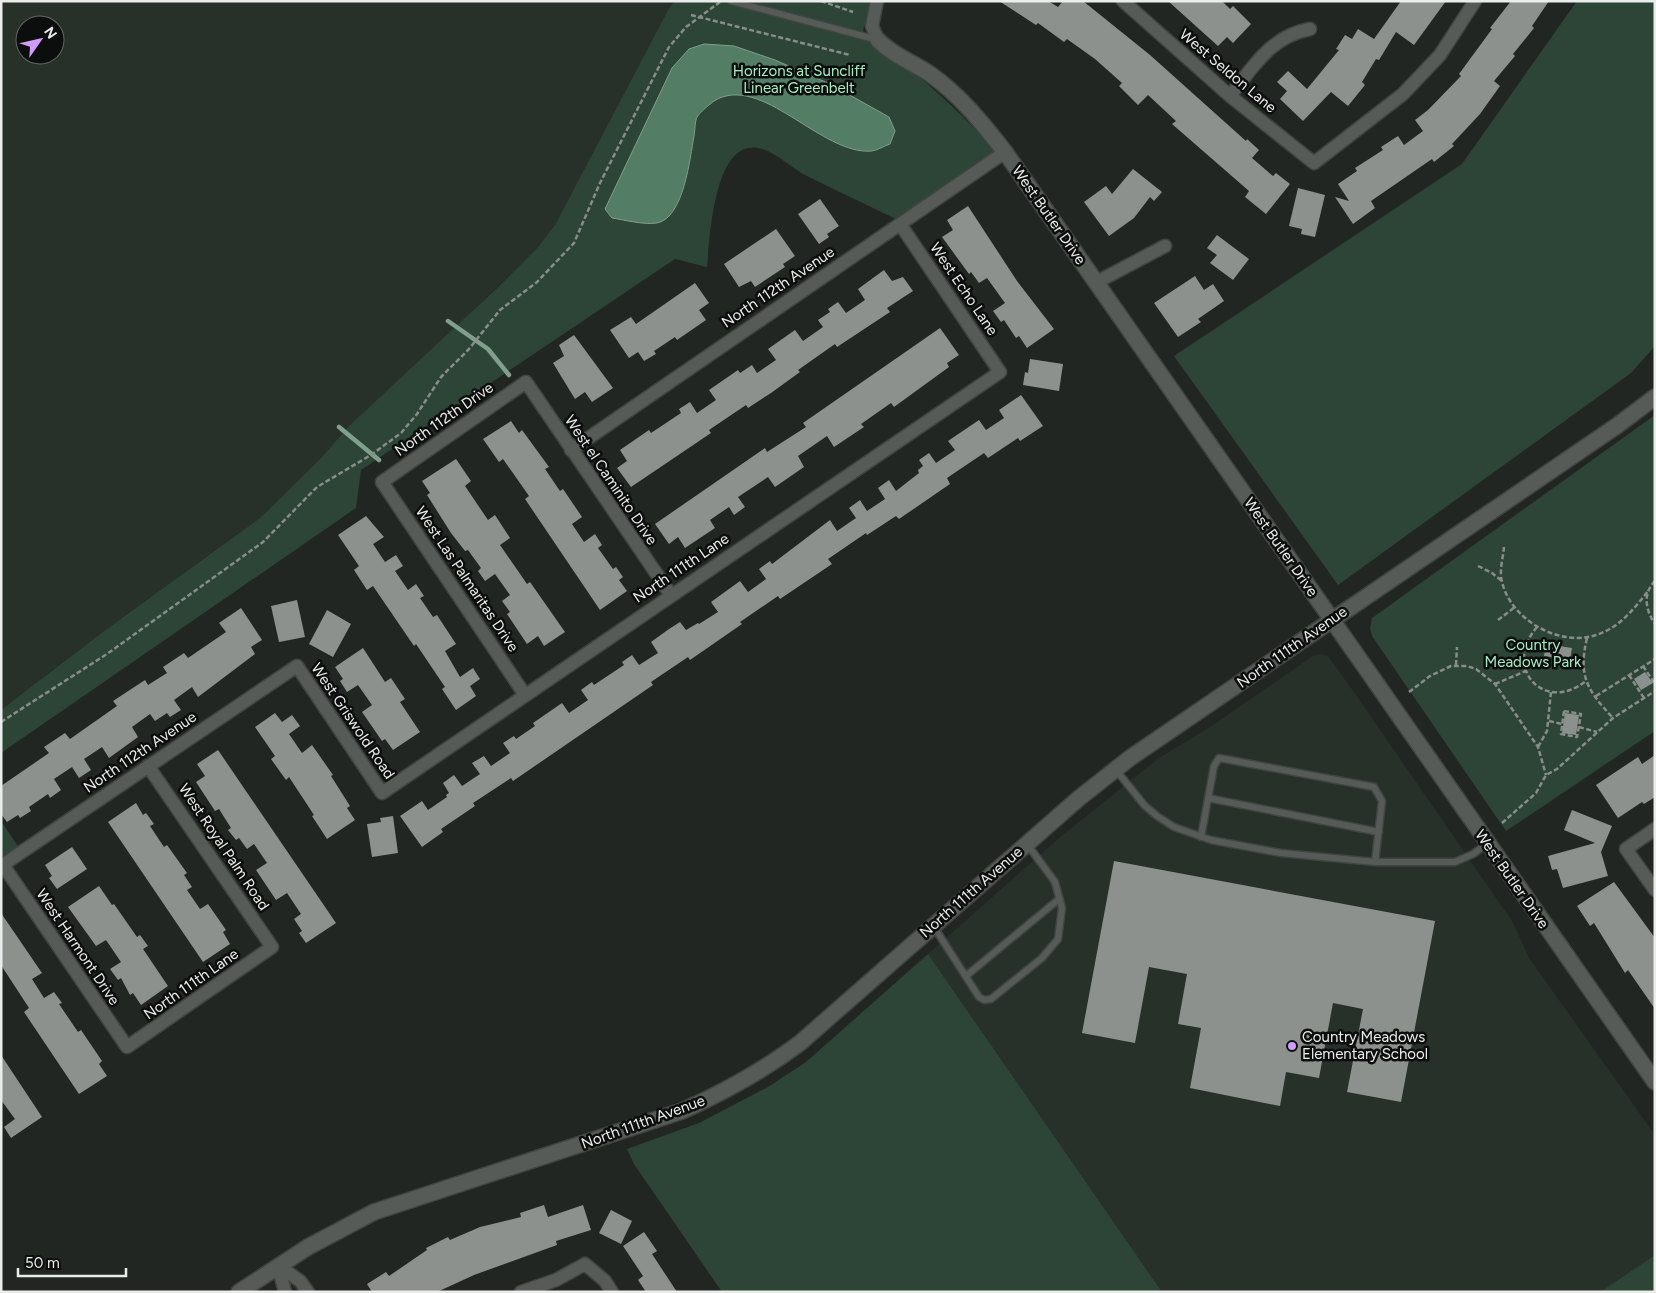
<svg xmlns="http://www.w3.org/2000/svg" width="1656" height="1293" font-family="Figtree,sans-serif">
<rect width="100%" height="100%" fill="#212623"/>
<path fill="#27312a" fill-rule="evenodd" d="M1 1H674L667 12 555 225 538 247 430 352 349 426 321 458 260 518 104 631 1 710ZM25 25H55V55H25Z
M1321 654 1328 656 1356 695 1512 921 1529 958 1655 1135V1255L1600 1292H1162L928 954 1059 838 1159 758 1210 727 1313 656Z"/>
<path fill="#2d4536" d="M674 1H872L863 30C877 61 900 61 924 81 949 103 974 126 995 152L898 220C867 205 835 190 805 175 790 167 775 151 758 148 713 140 710 240 707 267L675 259 361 470 356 508 1 753V710L104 631 260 518 321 458 349 426 496 289 538 247 555 225 667 12Z
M1577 1H1655V346L1631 373 1338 585 1174 356 1462 164Z
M1655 415V731L1506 831 1372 636 1370 628 1372 618Z
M1 821 19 848 1 860Z
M928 954 1162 1292H722L634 1164 627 1149 699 1123 768 1087 806 1062Z
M1655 1255V1292H1600Z"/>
<path fill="#537d64" stroke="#809f8c" d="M704 44 734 46 775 60 830 84 889 117 895 131 890 144C884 146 878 150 872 151 822 156 761 72 714 101 710 104 700 112 697 117 695 121 695 130 694 136 690 157 684 218 657 223 643 225 625 220 612 218L605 209 672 68 689 49Z"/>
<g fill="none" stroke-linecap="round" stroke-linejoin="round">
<path stroke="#809f8c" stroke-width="4.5" d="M448 321 488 349 509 375
M339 427 379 460"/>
</g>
<path fill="#8c918e" d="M999 1H1048L1058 7 1063 1H1083L1150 55 1246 141 1247 139 1259 150 1252 158 1273 176 1276 173 1290 184 1266 214 1245 197 1249 191 1172 124 1176 121 1148 95 1138 105 1119 86 1122 83 1095 59 1067 39 1064 42 1038 23 1036 25Z
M1168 1H1222L1230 9 1233 6 1251 24 1233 43 1227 37 1218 46Z
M1401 1H1446L1414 45 1396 32 1379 60 1376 59 1362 82 1365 85 1348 106 1331 92 1303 121 1280 99 1287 91 1277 82 1288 71 1307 89 1339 50 1336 49 1345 35 1352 39 1358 29 1374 39Z
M1511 1H1549L1532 26 1534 28 1513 54 1515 56 1494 81 1500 86 1480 114 1452 144 1454 146 1434 162 1432 159 1371 201 1375 208 1353 224 1335 197 1349 201 1338 184 1357 171 1355 168 1383 150 1381 147 1398 136 1404 145 1423 131 1415 120 1428 110 1461 76 1459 74 1492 29 1490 28Z
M1133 169 1162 192 1154 201 1150 197 1134 218 1109 236 1084 202 1106 186 1112 194Z
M1298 188 1325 195 1315 237 1301 234 1302 229 1289 226Z
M820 199 839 226 827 234 829 237 819 244 798 214Z
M968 206 1017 281 1054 329 1027 348 1019 336 1016 338 1004 320 1001 322 993 311 1005 303 987 278 979 283 971 272 969 274 942 237 953 230 947 220Z
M776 229 795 256 783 264 785 267 755 287 751 281 739 287 724 264Z
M1217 235 1249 259 1233 280 1210 263 1217 255 1207 248Z
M884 270 892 281 903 277 913 291 887 308 890 312 837 347 835 344 798 370 800 372 771 393 748 408 746 405 709 430 711 433 631 487 617 468 627 461 620 450 649 430 651 433 681 413 679 409 690 402 697 413 716 400 709 390 738 370 740 373 752 365 757 373 776 360 768 349 795 330 803 341 823 327 818 320 830 312 828 309 838 302 846 313 865 300 858 289Z
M1195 276 1204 290 1213 284 1224 301 1198 319 1201 322 1178 337 1154 303Z
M695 283 709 303 699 310 706 320 677 340 675 337 654 351 656 354 644 361 638 352 629 358 610 330 631 317 636 324Z
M940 328 959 355 947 363 949 367 894 407 891 403 861 424 864 427 834 447 827 436 798 456 804 467 775 487 768 477 738 497 745 507 734 515 729 507 710 520 715 528 685 548 678 537 669 544 655 524 765 448 767 452 806 427 803 423Z
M574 335 613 388 592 402 585 392 575 399 553 363 564 356 559 345Z
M1030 359 1063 364 1059 391 1023 385 1025 372 1028 373Z
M1021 395 1043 426 1020 441 1018 438 988 458 984 453 947 478 950 484 899 519 896 516 867 535 866 533 828 559 832 564 780 599 778 596 740 622 742 624 690 660 688 657 651 682 653 685 513 781 511 778 473 803 475 806 441 829 443 832 422 847 400 816 422 801 428 810 447 797 446 795 449 793 443 783 454 775 462 786 480 774 472 763 484 756 491 766 510 753 503 743 514 736 516 739 535 726 533 723 562 703 569 713 588 700 581 690 592 682 594 685 624 665 622 662 632 655 639 665 658 653 651 642 669 629 680 622 686 630 698 623 699 624 718 612 711 602 729 589 740 581 748 592 766 579 759 569 770 561 772 564 830 520 837 531 856 518 849 508 860 500 867 511 885 499 878 488 889 480 896 491 919 473 918 470 923 466 919 460 929 453 936 463 955 450 948 441 979 420 986 430 1004 418 999 410Z
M511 421 519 433 522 430 549 467 545 469 560 491 563 489 582 517 572 524 584 542 595 534 602 545 598 548 613 569 616 567 623 577 619 580 627 591 600 610 525 499 529 496 503 459 499 462 483 439Z
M456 459 471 481 465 486 488 520 495 515 510 538 500 545 527 584 530 582 565 632 544 646 538 636 527 644 507 614 510 612 502 601 510 595 495 574 485 581 478 571 481 568 468 550 465 551 451 533 427 495 430 493 422 481Z
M366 516 384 537 373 544 385 562 396 555 403 566 395 571 408 590 416 584 424 596 420 598 433 617 437 615 456 644 445 651 460 677 473 668 480 679 470 686 476 696 456 710 442 689 445 687 416 644 414 646 373 586 367 590 354 570 359 566 338 535Z
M297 600 305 637 279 642 271 606Z
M241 608 262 640 251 647 255 654 198 697 192 687 174 700 181 710 170 717 167 713 155 721 150 714 132 727 138 737 109 758 102 747 84 759 91 770 79 778 72 767 54 779 61 790 50 798 48 794 29 807 31 811 20 818 18 815 7 822 1 814V786L49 753 44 747 65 733 70 739 117 706 113 701 145 680 148 685 167 673 163 667 184 653 188 658 226 632 219 623Z
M327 610 351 624 333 657 309 644Z
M1546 644 1572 648 1570 660 1544 656Z
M363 648 385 682 391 678 405 699 400 702 420 732 393 750 385 739 382 741 362 712 372 705 358 685 347 692 340 681 343 679 335 667Z
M1645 672 1653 683 1641 690 1634 679Z
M275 713 282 722 292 715 300 726 289 734 302 753 312 745 333 775 331 776 350 806 347 808 355 820 327 839 312 816 314 815 289 777 286 780 271 759 275 756 255 727Z
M1565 713 1579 715 1576 735 1562 733Z
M218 750 336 923 306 943 299 933 302 931 294 919 301 914 287 893 276 900 256 870 267 863 254 844 247 849 239 838 236 840 228 830 231 828 219 809 215 811 196 782 205 776 197 764Z
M1655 755V797L1644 804 1642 802 1618 818 1596 785 1638 757 1642 764Z
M136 803 143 815 146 813 154 824 150 826 164 847 167 845 187 873 184 875 192 887 187 890 200 909 208 904 226 930 223 932 230 944 203 962 108 822Z
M1572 810 1612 826 1601 852 1608 876 1563 888 1557 869 1552 870 1548 856 1595 843 1564 830Z
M393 816 398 853 372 857 367 824 381 822 380 818Z
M72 847 87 869 57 889 49 878 52 876 45 865Z
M1114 861 1435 921 1401 1102 1347 1092 1363 1009 1333 1003 1319 1078 1286 1072 1280 1106 1190 1088 1201 1028 1178 1024 1187 974 1149 967 1135 1043 1082 1033Z
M1614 882 1655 938V1009L1628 970 1625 973 1594 923 1590 926 1577 906Z
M99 886 112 905 114 904 137 937 140 935 148 946 143 949 168 986 141 1005 133 993 130 995 121 978 118 980 110 969 121 962 106 940 96 946 68 907Z
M1 913 42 973 32 979 44 998 54 992 62 1003 59 1004 78 1032 81 1030 102 1061 99 1064 107 1076 79 1094 24 1012 29 1008 1 965Z
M1 1055 42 1117 11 1138 4 1127 15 1119 1 1100Z
M544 1205 548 1217 583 1205 591 1230 556 1241 557 1245 474 1275 437 1292H372L367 1284 386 1272 389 1276 427 1250 426 1248 448 1237 450 1240 480 1227 521 1217 520 1213Z
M611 1210 632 1221 621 1244 599 1233Z
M644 1232 657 1251 652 1254 677 1292H646L638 1280 643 1276 623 1246Z"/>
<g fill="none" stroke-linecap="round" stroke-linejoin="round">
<defs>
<path id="lane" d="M731 1 878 40
M1116 770 1145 806 1157 816 1174 827 1211 840 1281 853 1375 862H1455L1473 854 1487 844
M1208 798 1379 832
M1201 837 1214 766 1219 758 1374 787 1382 801 1375 862
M934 927 979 997 984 1000 991 999 1042 958 1058 939 1062 908 1055 882 1027 844
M966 976 1059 899"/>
<path id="street" d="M877 1 872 26 878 40
M1123 1 1230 96 1314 163 1403 94 1440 55 1475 1
M1230 96C1253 67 1271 36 1310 29
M1097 282 1165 246
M571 450 1005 152
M525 695 382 482 526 382 671 595
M1655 829 1626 849 1655 890
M3 865 127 1047 272 947 148 766
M1 866 297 666 382 793 1000 372 900 224
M278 1265 300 1281 308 1292
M278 1265 285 1292
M521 1292 556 1280 585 1264 605 1281 612 1292"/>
<path id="secondary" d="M878 40C892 55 912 62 930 74 960 95 983 124 1005 152L1655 1082
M239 1292 308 1247 374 1212 682 1111C724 1092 764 1070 800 1043L1078 799 1130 758 1618 425 1655 397"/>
</defs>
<use href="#lane" stroke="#404442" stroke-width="9"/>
<use href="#street" stroke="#404442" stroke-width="15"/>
<use href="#secondary" stroke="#404442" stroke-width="18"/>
<path stroke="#898d8a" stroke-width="2.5" stroke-dasharray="5 2.5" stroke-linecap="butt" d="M821 1 853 12
M691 15 850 55
M1504 547C1503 558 1499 571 1502 582 1511 620 1559 647 1596 635 1619 628 1634 609 1648 591
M1478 566 1492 573 1502 581
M1655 581C1642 594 1646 611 1655 624
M1498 620 1515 607
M1537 627C1502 668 1544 714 1586 681
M1587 638C1578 676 1587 690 1613 718
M1456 665 1457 647
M1643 666 1655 684
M1629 675 1644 698
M1495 684 1526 671
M1409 692 1430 676 1451 666H1467L1476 669 1495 684 1538 747 1546 775
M1596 696 1655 659
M1564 711 1581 714 1577 737 1561 734Z
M1549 721 1562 724
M1 722 107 654 263 542 317 487 371 455 401 433 417 414 441 377 469 349 500 310 537 282 574 243 600 183 669 47 686 27 720 2
M1579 727 1597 732
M1538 747 1547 731 1551 692
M1502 823 1536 793 1546 775 1557 769 1613 718 1655 691"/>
<use href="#lane" stroke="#565b58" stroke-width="6"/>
<use href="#street" stroke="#565b58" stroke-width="12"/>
<use href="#secondary" stroke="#565b58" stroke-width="15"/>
</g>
<circle fill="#d09dfe" stroke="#0c0e0d" stroke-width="2" cx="1292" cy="1046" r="5"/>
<g text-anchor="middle" stroke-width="5" stroke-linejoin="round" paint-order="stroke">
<g font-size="15" fill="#a6edc2" stroke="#0c0e0d">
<text x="799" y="76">Horizons at Suncliff<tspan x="799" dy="17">Linear Greenbelt</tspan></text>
<text x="1533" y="650">Country<tspan x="1533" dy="17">Meadows Park</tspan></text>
</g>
<g font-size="15" fill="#eaedeb" stroke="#0c0e0d">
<text transform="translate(1228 71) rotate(40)" y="5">West Seldon Lane</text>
<text transform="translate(1049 215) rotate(55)" y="5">West Butler Drive</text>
<text transform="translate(778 287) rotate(-34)" y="5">North 112th Avenue</text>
<text transform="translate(964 289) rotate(56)" y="5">West Echo Lane</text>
<text transform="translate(444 419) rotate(-35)" y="5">North 112th Drive</text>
<text transform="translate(611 480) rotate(56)" y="5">West el Caminito Drive</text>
<text transform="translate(1281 547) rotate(55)" y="5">West Butler Drive</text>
<text transform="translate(681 568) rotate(-34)" y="5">North 111th Lane</text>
<text transform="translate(467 579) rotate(56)" y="5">West Las Palmaritas Drive</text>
<text transform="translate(1292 647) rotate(-35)" y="5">North 111th Avenue</text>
<text transform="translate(353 721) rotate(56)" y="5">West Griswold Road</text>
<text transform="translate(140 752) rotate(-34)" y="5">North 112th Avenue</text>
<text transform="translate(224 847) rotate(56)" y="5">West Royal Palm Road</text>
<text transform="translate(1512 879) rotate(55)" y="5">West Butler Drive</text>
<text transform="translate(971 892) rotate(-41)" y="5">North 111th Avenue</text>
<text transform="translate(78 947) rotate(56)" y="5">West Harmont Drive</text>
<text transform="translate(191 984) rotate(-35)" y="5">North 111th Lane</text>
<text transform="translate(643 1122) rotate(-20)" y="5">North 111th Avenue</text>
</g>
<g font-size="15" fill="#eaedeb" stroke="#0c0e0d" text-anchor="start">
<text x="1302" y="1042">Country Meadows<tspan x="1302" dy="17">Elementary School</tspan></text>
</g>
</g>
<rect width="1656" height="1293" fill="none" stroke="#eaedeb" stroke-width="5"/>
<g transform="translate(40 40) rotate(56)"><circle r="24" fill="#0c0e0d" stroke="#656766"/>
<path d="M0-4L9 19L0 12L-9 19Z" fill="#d09dfe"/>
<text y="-8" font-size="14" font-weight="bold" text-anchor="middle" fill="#eaedeb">N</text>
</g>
<path d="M18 1268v8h108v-8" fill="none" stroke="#eaedeb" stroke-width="2.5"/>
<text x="25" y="1268" font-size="15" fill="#eaedeb" stroke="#0c0e0d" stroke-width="4" paint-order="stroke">50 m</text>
</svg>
